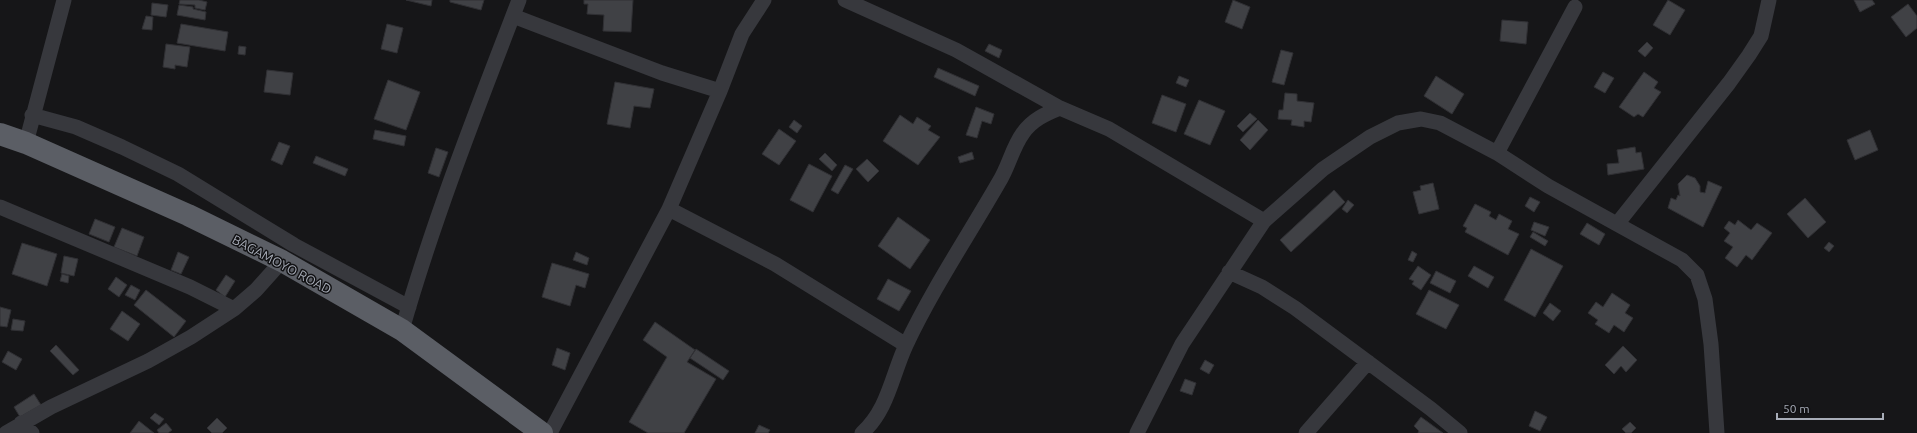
<svg xmlns="http://www.w3.org/2000/svg" width="1917" height="433" font-family="Ubuntu,sans-serif">
<rect width="100%" height="100%" fill="#161618"/>
<path fill="#404145" stroke="#303034" d="M180 0H199L207 2 205 10 195 8V5L179 4Z
M406 0H432L431 6Z
M450 0H484L481 10 450 2Z
M584 0H633L631 32 603 31 604 15 587 14 588 4H584Z
M1233 0 1250 7 1242 29 1225 22Z
M1668 0 1685 10 1670 35 1653 25Z
M1854 0H1872L1875 4 1860 12Z
M152 3 168 5 166 17 151 15Z
M1908 4 1917 16V28L1906 37 1891 17Z
M179 5 193 7V9L206 12 205 20 177 15Z
M146 16 153 17 152 30 142 29Z
M1502 20 1528 22 1526 44 1500 41Z
M181 24 228 32 225 51 177 43Z
M387 24 403 28 397 53 381 49Z
M1647 42 1653 48 1645 57 1638 51Z
M166 44 190 47 187 67 175 65V69L163 67Z
M989 44 1002 50 999 58 985 51Z
M239 46 246 47 245 55 238 54Z
M1281 50 1293 53 1284 85 1272 82Z
M938 68 979 86 975 96 934 77Z
M267 70 293 73 290 95 264 92Z
M1603 72 1614 78 1605 93 1594 87Z
M1644 72 1658 82 1654 88 1661 92 1643 117 1638 114 1634 117 1619 107Z
M1179 76 1189 80 1186 87 1176 83Z
M1436 76 1464 94 1452 114 1424 96Z
M388 80 420 92 406 130 374 119Z
M615 82 654 89 650 108 634 106 630 128 607 124Z
M1285 93 1297 94V101L1314 103 1311 122 1304 121V127L1291 125 1292 120 1278 119 1279 110H1283Z
M1162 95 1186 104 1176 132 1152 123Z
M1199 100 1225 111 1210 145 1184 134Z
M976 107 994 114 991 124 982 121 977 138 966 135Z
M1250 113 1257 119 1243 132 1237 126Z
M900 115 913 124 917 117 931 126 928 130 940 137 918 165 883 141Z
M794 120 802 126 797 133 789 127Z
M1258 120 1268 130 1250 150 1240 140Z
M779 129 796 141 779 165 762 154Z
M375 130 406 136 404 146 373 139Z
M1870 130 1878 150 1855 160 1847 140Z
M279 142 290 146 282 165 271 160Z
M1635 147 1636 153 1641 152 1644 169 1608 175 1607 164 1619 163 1617 150Z
M436 148 448 152 439 177 428 173Z
M972 152 974 159 960 163 958 157Z
M825 153 837 165 832 171 819 159Z
M316 156 348 169 345 176 313 163Z
M867 159 879 171 868 182 856 169Z
M809 164 832 176 813 212 790 200Z
M845 165 853 169 838 194 831 190Z
M1687 175 1695 178 1700 186V192L1705 193 1708 181 1722 187 1703 227 1668 208 1671 198 1676 200 1678 195 1680 196 1678 184Z
M1433 183 1439 209 1419 214 1413 192 1421 190 1420 186Z
M1334 190 1345 202 1291 252 1280 240Z
M1530 197 1540 202 1534 212 1525 206Z
M1805 198 1826 222 1808 238 1787 214Z
M1348 200 1354 205 1347 213 1342 209Z
M1475 204 1491 212 1489 216 1496 220 1499 214 1512 221 1508 229 1519 234 1508 255 1465 232 1467 228 1463 226Z
M898 217 930 240 910 269 878 246Z
M95 219 115 227 109 242 89 234Z
M1738 220 1751 230 1757 223 1772 233 1752 260 1746 255 1737 267 1725 258 1733 247 1724 241 1730 233 1724 228 1729 221 1735 225Z
M1534 222 1549 227 1545 236 1531 230Z
M1587 223 1605 234 1599 245 1580 234Z
M122 228 144 237 137 256 114 247Z
M1533 232 1548 241 1545 246 1530 237Z
M1829 242 1834 246 1829 252 1824 248Z
M22 243 57 254 47 286 12 274Z
M1531 249 1563 266 1535 317 1504 300Z
M1412 251 1417 254 1413 262 1408 260Z
M178 252 189 257 181 274 171 270Z
M576 252 589 258 587 265 573 260Z
M64 256 78 259 74 276 61 273Z
M552 263 589 274 585 288 576 285 570 306 542 297Z
M1418 266 1431 275 1421 290 1412 284 1414 281 1409 279Z
M1474 266 1494 277 1488 288 1468 276Z
M1436 271 1456 281 1450 293 1430 283Z
M62 274 69 276 68 283 60 281Z
M226 275 235 281 225 297 216 290Z
M116 277 127 285 119 297 108 289Z
M888 279 911 291 899 311 877 299Z
M131 285 140 290 135 300 125 295Z
M146 290 186 321 174 337 134 305Z
M1429 290 1459 305 1446 329 1416 314Z
M1612 293 1630 305 1625 313 1633 318 1624 332 1614 325 1609 333 1595 324 1598 320 1588 313 1596 302 1603 307Z
M1550 303 1561 311 1553 321 1543 313Z
M0 307 11 310 7 327 0 326Z
M122 311 140 324 128 341 110 329Z
M13 319 25 321 23 331 11 330Z
M655 322 695 350 687 362 716 379 684 433H648L629 422 667 357 643 340Z
M56 345 79 370 73 375 50 351Z
M1623 346 1637 360 1626 372 1621 366 1614 374 1605 365Z
M557 348 570 353 565 370 552 365Z
M696 349 729 371 723 380 690 358Z
M8 351 22 359 16 370 2 362Z
M1205 360 1214 365 1209 374 1200 369Z
M1185 379 1196 383 1192 395 1180 391Z
M34 394 41 405 20 417 14 407Z
M1535 411 1547 417 1540 431 1529 426Z
M155 413 164 419 159 425 150 418Z
M1421 417 1443 433H1418L1419 431 1414 426Z
M217 418 227 428 222 433H212L207 428Z
M139 421 154 433H130Z
M1630 422 1636 428 1631 433H1626L1622 429Z
M166 423 172 430 168 433H159L157 430Z
M759 425 770 430 768 433H755Z"/>
<g fill="none" stroke-linecap="round" stroke-linejoin="round">
<path stroke="#37383d" stroke-width="15" d="M845 0 956 50 1060 108 1109 129 1264 221
M513 16 662 73 720 91
M32 115 76 127 122 147 178 174 294 245 409 307
M26 143 64 0
M1497 153 1575 7
M0 207 190 287 234 309
M669 209 775 264 906 345
M1617 224 1729 83 1749 55 1761 36 1769 0
M1229 272 1262 287 1295 308 1431 409 1460 433
M402 330C434 218 477 109 519 0
M21 423 32 433
M6 433 51 407 148 361 191 337 234 309 256 290 282 261
M550 433 669 209 720 91 742 34 764 0
M862 433C888 410 892 375 906 345 933 288 968 236 999 182 1009 166 1012 148 1023 133 1032 120 1045 114 1060 108
M1137 433 1182 344 1264 221 1323 169 1370 137 1398 123 1421 119 1440 123 1497 153 1548 186 1682 260 1697 275 1705 299 1711 344 1717 433
M1306 433 1368 362"/>
<path stroke="#5b5e65" stroke-width="22" d="M0 134 26 143 188 215 282 261 402 330 542 433"/>
</g>
<g text-anchor="middle" stroke-width="3" stroke-linejoin="round" paint-order="stroke">
<g font-size="13" fill="#a8adb8" stroke="#111113">
<text transform="translate(282 264) rotate(28)" y="5">BAGAMOYO ROAD</text>
</g>
</g>
<path d="M1777 413v6h106v-6" fill="none" stroke="#a8adb8" stroke-width="2"/>
<text x="1783" y="413" font-size="12" fill="#a8adb8" stroke="#111113" stroke-width="3" paint-order="stroke">50 m</text>
</svg>
